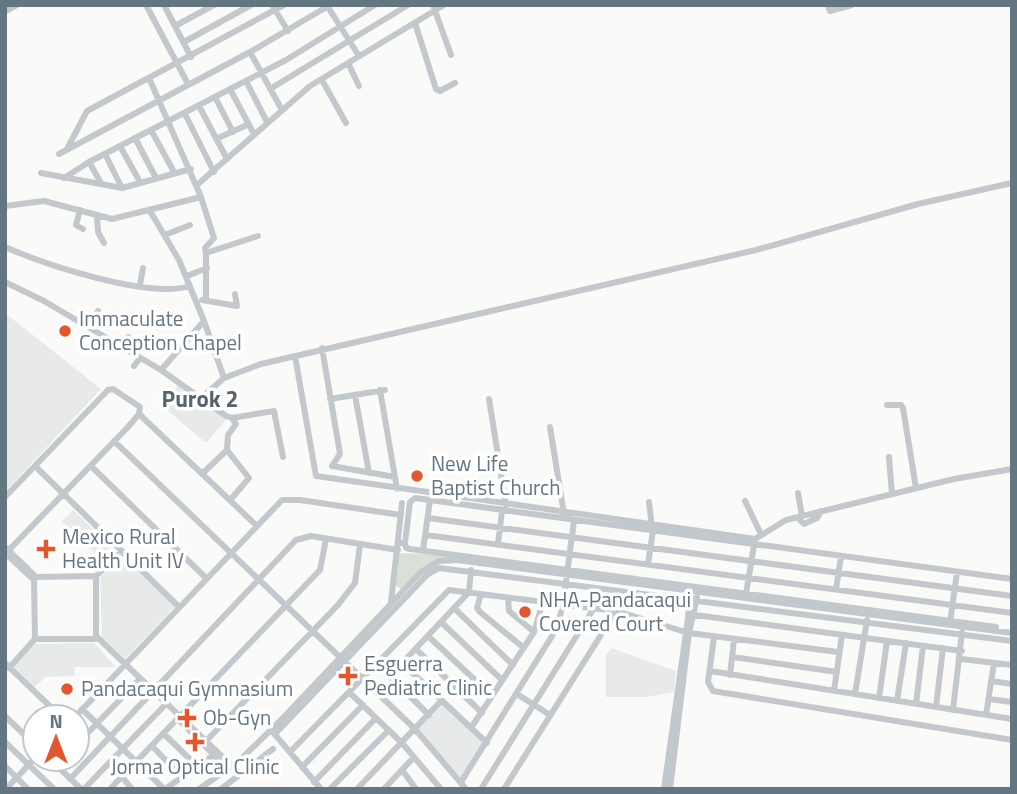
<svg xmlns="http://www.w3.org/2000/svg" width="1017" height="794" font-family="'Titillium Web',sans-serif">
<rect width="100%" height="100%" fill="#fafaf8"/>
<path fill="#e8e9e9" d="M5 313 101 389 5 492Z
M179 383 227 419 206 443 161 405Z
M73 510 116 551 105 563 62 522Z
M122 556 175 607 125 659 102 637 100 578Z
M94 643 116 667H75V676L45 677 35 687 13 666 35 644Z
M611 648 676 671 674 692 647 697H606V656Z
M441 703 486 744 461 778 417 728Z"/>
<path fill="#dadfd7" d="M399 553 447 555 461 559C430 556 423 569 401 589L395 585Z"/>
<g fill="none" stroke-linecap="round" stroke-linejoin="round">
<path stroke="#bbc7cb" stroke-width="7" d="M5 11 16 5"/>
<path stroke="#c3c8cc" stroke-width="6" d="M146 5 188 84
M164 5 191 57
M272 5 288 31
M433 5 451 55
M828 5 830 11 852 5
M328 7 359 56
M415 23 436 89 440 91 455 83
M175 26 214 5
M184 42 251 5
M250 52 282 110
M348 63 359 86
M322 80 346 123
M246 81 267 122
M230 89 254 134
M270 89 408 5
M215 97 233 132
M199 106 227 159
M185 114 214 172
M151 130 174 172
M135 138 156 178
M216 139 249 124
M120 146 140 182
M67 149 87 111 284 5
M59 154 250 52 330 5
M105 154 122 188
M89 162 101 183
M41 173 122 188 191 169
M64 178 89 162 286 60 375 5
M197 185 310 86 444 5
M201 197 214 238 205 248 206 253
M5 206 44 201 112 219 201 197 149 78
M80 210 76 225 83 229
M150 211 179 260 204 321 161 370
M97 216 98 232 104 243
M165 235 190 225
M5 247C46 265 149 299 190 286
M187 276 207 268
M5 282 44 301 161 370 226 416 232 418 274 411 283 457
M140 285 143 268
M202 300 237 306 235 294
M206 300V253L258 236
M204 321 224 378
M88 327 98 311
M97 346 103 336
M123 347 128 337
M322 348 340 454 332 466 395 477
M103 350 109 340
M295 356 316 476 755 539
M134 366 140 358
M380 390 397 489
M355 395 369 473
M200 399 224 378 261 364 756 250 918 204 1012 183
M330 399 385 390
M489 399 506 505
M887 405H901L903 408 916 488
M139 414 257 526
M550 427 564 514
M114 441 415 729 466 789
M889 457 892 494
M35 466 179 607
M91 466 207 579
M203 473 227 450
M798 493 802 516
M5 497 108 390 113 389 140 407 139 414 128 427 5 554
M231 499 249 478 227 450 228 435 236 424 232 418
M745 501 761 534
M649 502 652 527
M428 518 1012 596
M798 518 804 524 817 518 821 511
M426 535 1012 613
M399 543H405L406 548 410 549 996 627
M405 543 410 502 415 498 1012 579
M498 544 502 511
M5 547 36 577
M423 550 430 500
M5 553 32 578
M648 564 653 531
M836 589 841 557
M481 594 477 608 480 612 524 648
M746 594 755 539 786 520 954 479 1012 469
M508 598 509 611 534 632
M391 602 402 503
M454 608 513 665
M688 614 962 651
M441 622 502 680
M950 623 957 572
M428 636 492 696
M97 637 232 766
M714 637 708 682 713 691 1012 740
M35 639H96V576
M416 649 482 713
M733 657 837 672
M961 659 1012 665
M5 663 61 717
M376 663 429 715
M402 663 487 743
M9 668 35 639 34 580 36 577 96 576 122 551
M710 671 1012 719
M730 675 734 640
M390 676 469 592 471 570
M991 681 1012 684
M834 691 842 635
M349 692 402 743 441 789
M517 694 550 715
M855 694 867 620
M879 698 887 641
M989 699 1012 702
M897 701 906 643
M916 704 923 646
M936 707 943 648
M82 709 164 789
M953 710 962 632
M986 715 994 663
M5 716 35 745
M75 717 282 500H300L401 515
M180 721 228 769
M471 728 534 632 543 602
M272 731 321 789
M164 734 197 766
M275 734 427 575 439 568 1012 641
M5 742 54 789
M77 744 138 681
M203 744 337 606 355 583 360 545
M152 746 181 776
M290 752 449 590 616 611 689 633 838 652
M50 759 81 789
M5 766 28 789
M302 767 363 705
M402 770 416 789
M122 777 132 789
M70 779 296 540 311 536 398 550
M314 782 376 718
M461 782 557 628 563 604 574 521
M6 789 35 758
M84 789 164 706
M110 789 320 570 326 539
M165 789 214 755
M199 789 238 762 282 719 421 572 439 561 457 560 1012 633
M221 789 273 749
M330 789 389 730
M357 789 441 701
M384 789 414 757
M481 789 594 608
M504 789 616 611
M664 789 691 597
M670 789 689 633 697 597"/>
</g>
<g fill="#e4572e" stroke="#fff" stroke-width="2.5">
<circle cx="65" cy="331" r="7"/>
<circle cx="417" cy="476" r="7"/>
<path d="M42.5 538.5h7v7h7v7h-7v7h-7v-7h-7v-7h7z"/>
<circle cx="525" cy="612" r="7"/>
<path d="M344.5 665.5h7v7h7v7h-7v7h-7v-7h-7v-7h7z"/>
<circle cx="67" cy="689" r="7"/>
<path d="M183.5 707.5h7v7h7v7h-7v7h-7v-7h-7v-7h7z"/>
<path d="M191.5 731.5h7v7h7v7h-7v7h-7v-7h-7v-7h7z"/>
</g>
<g text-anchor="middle" stroke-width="7" stroke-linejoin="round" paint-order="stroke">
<g font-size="21" fill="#657683" stroke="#fff" text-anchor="start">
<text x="79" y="326">Immaculate<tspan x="79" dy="24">Conception Chapel</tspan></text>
<text x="431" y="471">New Life<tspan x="431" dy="24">Baptist Church</tspan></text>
<text x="62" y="544">Mexico Rural<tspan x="62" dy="24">Health Unit IV</tspan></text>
<text x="539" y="607">NHA-Pandacaqui<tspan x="539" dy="24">Covered Court</tspan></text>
<text x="364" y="671">Esguerra<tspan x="364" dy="24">Pediatric Clinic</tspan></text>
<text x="81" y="696">Pandacaqui Gymnasium</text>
<text x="203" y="725">Ob-Gyn</text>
<text x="195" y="774" text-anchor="middle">Jorma Optical Clinic</text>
</g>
<g font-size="23" font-weight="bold" fill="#57646e" stroke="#fff">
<text x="200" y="407">Purok 2</text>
</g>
</g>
<rect width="1017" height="794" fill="none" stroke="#657683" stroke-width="14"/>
<g transform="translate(56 738)"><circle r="33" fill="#ffffff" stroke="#c1c8cd" stroke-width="2"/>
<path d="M0-5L12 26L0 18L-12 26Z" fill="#e4572e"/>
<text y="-10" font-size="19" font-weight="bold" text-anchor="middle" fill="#657683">N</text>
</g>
</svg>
